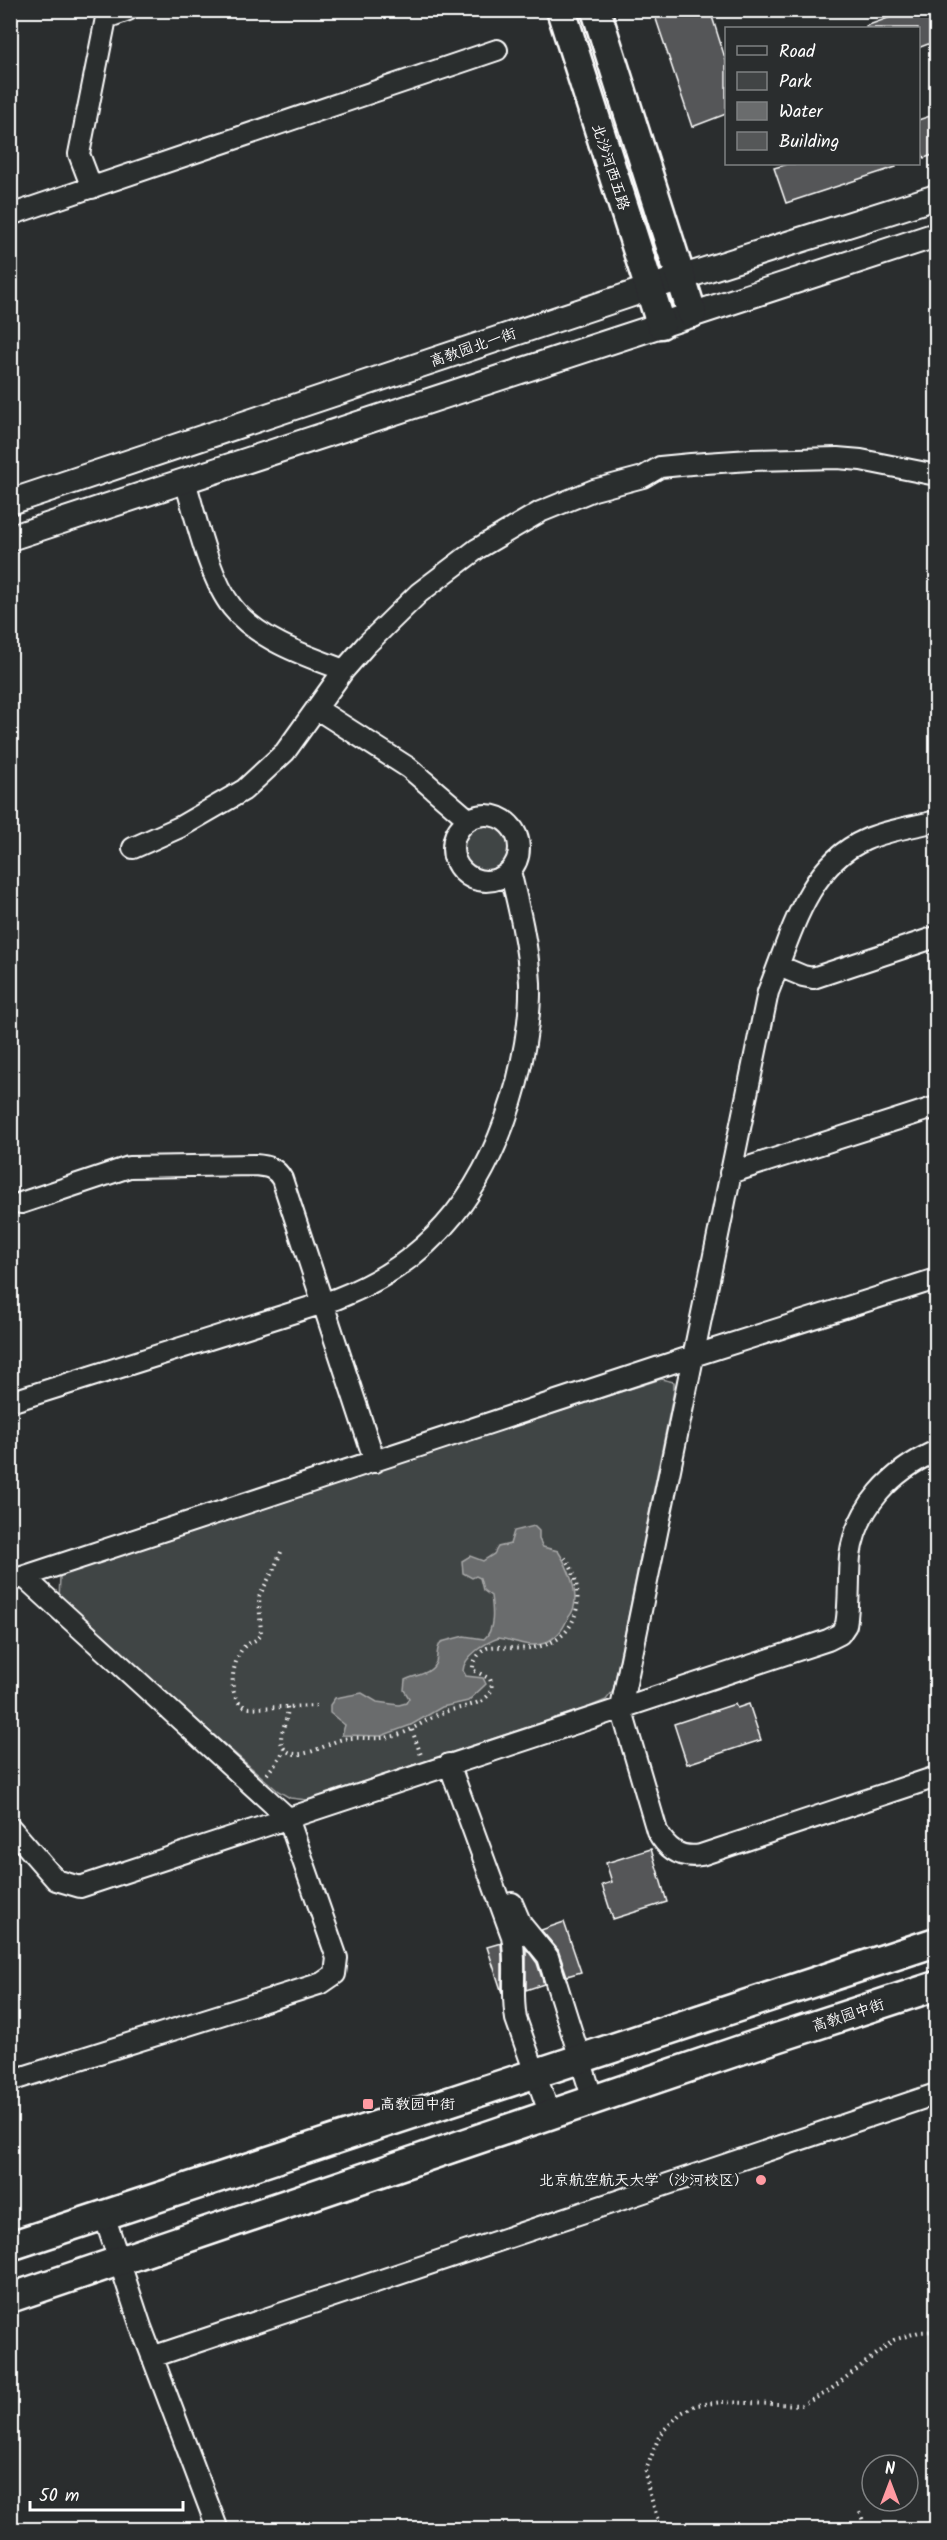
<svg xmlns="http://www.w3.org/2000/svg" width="947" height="2540" font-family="Kalam,'LXGW WenKai TC',sans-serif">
<rect width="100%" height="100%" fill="#2a2d2e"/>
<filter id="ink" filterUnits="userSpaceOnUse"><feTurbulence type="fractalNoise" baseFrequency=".0167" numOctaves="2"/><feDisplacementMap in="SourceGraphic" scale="12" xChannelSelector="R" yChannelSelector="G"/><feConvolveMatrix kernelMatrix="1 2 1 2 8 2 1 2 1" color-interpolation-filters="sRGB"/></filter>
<g filter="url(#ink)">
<path fill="#414445" stroke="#a0a2a2" stroke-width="1.5" d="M462 848a23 23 0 1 1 46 0a23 23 0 1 1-46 0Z
M661 1379 674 1382V1391L613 1691 606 1700 589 1707 307 1800 290 1798 278 1791 59 1600 60 1576 68 1569Z"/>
<path fill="#6a6c6d" stroke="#a6a7a7" stroke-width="1.5" d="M534 1526 539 1531V1539L543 1547 558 1551C567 1565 581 1595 572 1612 571 1615 568 1617 567 1620 562 1631 557 1637 545 1643 530 1649 513 1640 499 1638 486 1642 463 1657 463 1671L466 1676 483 1678 486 1684 468 1701 442 1707 411 1725 381 1736 342 1735 345 1725 330 1713V1705L335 1698 362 1693 377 1702 399 1705 406 1703 409 1698 404 1690 405 1680C415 1675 432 1674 436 1662 438 1654 436 1649 441 1642L464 1636 484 1639C495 1630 493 1610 491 1596L483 1590 480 1578 476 1576 472 1578 463 1573 462 1561 470 1556 483 1561 494 1554 498 1547 510 1544 514 1531Z"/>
<path fill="#555758" stroke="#fff" stroke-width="1.5" d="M653 10H710L726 61V114L692 127Z
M910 10H936V41L918 48V28H866V26Z
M936 114V154L924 158 918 144V120Z
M788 164H895L896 167 786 203 774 168Z
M735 1704 737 1708 749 1704 761 1740 687 1764 674 1724Z
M651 1849 667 1902 613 1919 602 1885 612 1882 606 1863Z
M564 1922 581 1972 567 1976 558 1950 541 1930Z
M501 1943 502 1957V1993L487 1947Z
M526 1948 537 1963 544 1984 526 1990Z"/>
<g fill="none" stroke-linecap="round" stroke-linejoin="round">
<defs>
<path id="minor" d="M106 18 128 10
M92 188 79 154 106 18 104 10
M10 215 497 50
M185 481C196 517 209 578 232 607 258 640 306 656 344 670
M317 709 409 768 468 819
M453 848a33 33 0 1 1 66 0a33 33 0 1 1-66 0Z
M936 821C913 827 887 830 865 840 807 865 790 938 768 992L621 1708 657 1831C667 1849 680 1859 701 1855L936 1777
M133 848 180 827 244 790 285 752 344 670 366 645 419 593 477 549 540 512 594 490 643 477 660 467 691 464 750 460 837 458 861 460 936 475
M779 966 803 976 813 978 936 937
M730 1173 936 1107
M21 1203 129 1167 255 1165C268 1166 276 1168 282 1179L375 1462
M10 1402 336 1299C437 1260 490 1184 517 1082 525 1049 531 1016 530 983 528 945 519 908 510 871
M10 1581 693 1356 936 1279
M449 1764 512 1936C517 1964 511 1992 516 2019L550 2115
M10 1827 56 1880 80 1887 828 1640 840 1634 846 1625C850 1602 848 1579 850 1556 857 1506 892 1471 936 1451
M512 1903 521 1924 548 1957 593 2100
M10 2081 322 1983 335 1974 337 1958 288 1818 24 1577
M104 2215 141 2327 218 2530
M152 2357 936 2094"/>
<path id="tertiary" d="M10 502 680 278 936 197
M10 538 936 235"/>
<path id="secondary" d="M561 10 661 324
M596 10 692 313
M10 2246 936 1942
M10 2298 758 2044 936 1986"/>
</defs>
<use href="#minor" stroke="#fff" stroke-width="24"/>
<use href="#tertiary" stroke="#fff" stroke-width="28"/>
<use href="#secondary" stroke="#fff" stroke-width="33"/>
<path stroke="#fff" stroke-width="4" stroke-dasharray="1.5 4.5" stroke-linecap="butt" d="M281 1552 274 1569 259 1596 261 1635C256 1642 248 1642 243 1648 231 1663 225 1705 250 1708L316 1706
M287 1707C290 1719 276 1736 283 1747 297 1766 329 1741 344 1739 359 1736 375 1740 390 1737 411 1733 425 1719 444 1712 457 1707 500 1705 490 1679L473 1670C472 1662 479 1652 487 1648 496 1645 501 1648 510 1648 542 1651 571 1641 577 1607 579 1591 575 1570 565 1558
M412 1730 421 1755
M267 1774 281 1756 284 1748
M860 2512 866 2530
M661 2530 648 2488 646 2470 660 2434 681 2413 696 2405 722 2402 801 2405 826 2393 894 2340 919 2332 936 2331"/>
<use href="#minor" stroke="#2a2d2e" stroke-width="20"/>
<use href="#tertiary" stroke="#2a2d2e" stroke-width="24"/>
<use href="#secondary" stroke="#2a2d2e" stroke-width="28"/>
</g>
</g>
<g fill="#ff9aa2" stroke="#2a2d2e" stroke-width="2">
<rect x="362" y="2098" width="12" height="12" rx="3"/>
<circle cx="761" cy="2180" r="6"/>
</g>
<g text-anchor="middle" stroke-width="4.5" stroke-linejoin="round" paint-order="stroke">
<g font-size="15" fill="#fff" stroke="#2a2d2e">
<text transform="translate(611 167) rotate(72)" y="5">北沙河西五路</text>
<text transform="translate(473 347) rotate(-19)" y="5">高教园北一街</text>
<text transform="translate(848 2015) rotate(-18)" y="5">高教园中街</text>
</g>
<g font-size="15" fill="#fff" stroke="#2a2d2e" text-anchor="start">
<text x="380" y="2109">高教园中街</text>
<text x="749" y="2185" text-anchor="end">北京航空航天大学（沙河校区）</text>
</g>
</g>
<rect width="947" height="2540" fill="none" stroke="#2a2d2e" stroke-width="36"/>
<rect x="18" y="18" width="911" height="2504" fill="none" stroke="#fff" stroke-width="2" filter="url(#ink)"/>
<rect x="725" y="27" width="195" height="138" fill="#2a2d2e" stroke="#7f8182" stroke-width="1.5"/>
<rect x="737" y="46" width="30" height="9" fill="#2a2d2e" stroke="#7f8182" stroke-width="1.5"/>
<text x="779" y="57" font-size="18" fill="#ffffff">Road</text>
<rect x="737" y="72" width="30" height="18" fill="#414445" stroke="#7f8182" stroke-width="1.5"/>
<text x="779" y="87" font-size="18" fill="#ffffff">Park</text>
<rect x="737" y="102" width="30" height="18" fill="#6a6c6d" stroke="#7f8182" stroke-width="1.5"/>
<text x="779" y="117" font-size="18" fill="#ffffff">Water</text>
<rect x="737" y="132" width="30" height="18" fill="#555758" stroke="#7f8182" stroke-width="1.5"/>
<text x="779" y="147" font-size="18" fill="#ffffff">Building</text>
<g transform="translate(890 2483)"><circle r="28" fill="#2a2d2e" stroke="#7f8182" stroke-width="1.5"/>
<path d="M0-4.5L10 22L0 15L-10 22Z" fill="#ff9aa2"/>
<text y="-9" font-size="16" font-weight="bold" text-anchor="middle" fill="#ffffff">N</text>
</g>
<path d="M30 2501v9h153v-9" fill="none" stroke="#ffffff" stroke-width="3"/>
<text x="39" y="2501" font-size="18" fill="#ffffff" stroke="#2a2d2e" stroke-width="4.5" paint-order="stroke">50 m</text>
</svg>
